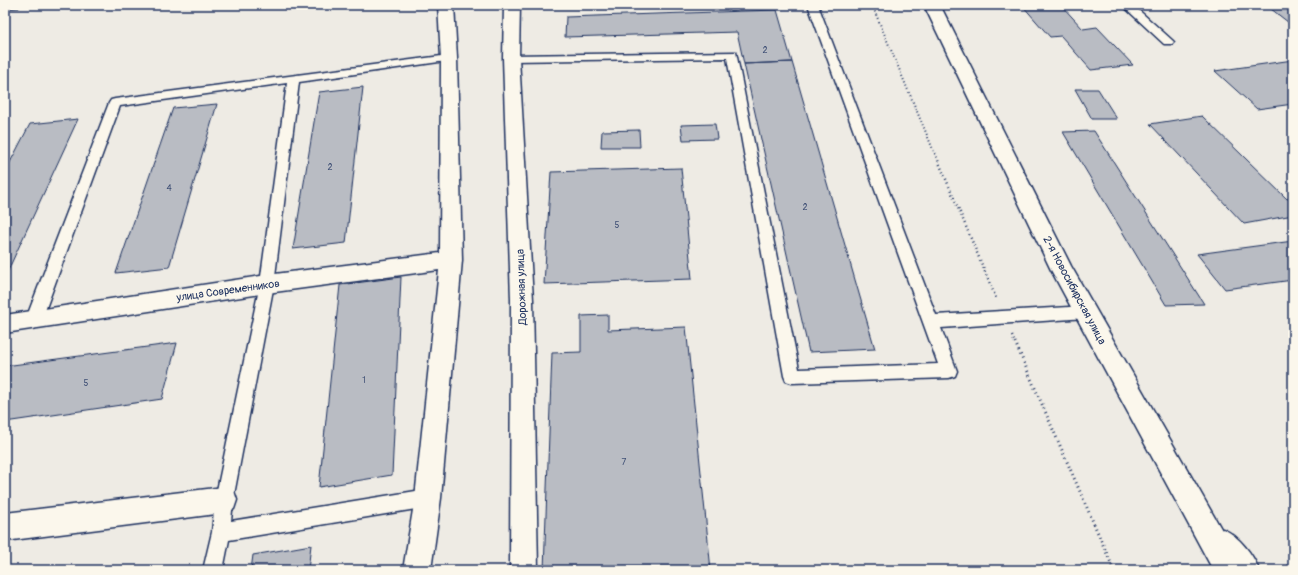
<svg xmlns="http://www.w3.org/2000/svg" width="1298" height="575" font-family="Pangolin,sans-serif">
<rect width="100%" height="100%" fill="#eeebe4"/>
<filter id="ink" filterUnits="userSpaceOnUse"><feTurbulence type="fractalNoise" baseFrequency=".025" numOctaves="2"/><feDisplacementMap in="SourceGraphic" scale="8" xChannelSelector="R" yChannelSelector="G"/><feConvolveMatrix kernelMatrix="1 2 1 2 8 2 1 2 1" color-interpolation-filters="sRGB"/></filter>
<g filter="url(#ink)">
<path fill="#b9bcc3" stroke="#1b2f5e" d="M5 5H21L19 8 5 9Z
M1022 5H1061L1083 29 1097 27 1133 65 1091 70 1061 36 1050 37Z
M1266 5H1293V26Z
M777 10 792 62 744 64 737 32 565 37 566 17Z
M1293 60V104L1257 109 1215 71Z
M792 62 875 349 809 352 744 64Z
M363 87 346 243 293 249 319 92Z
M1075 89H1098L1117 119H1092Z
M217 104 169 267 116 273 173 108Z
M1202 116 1287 199 1293 197V215L1244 224 1150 124Z
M78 119 5 277V172L30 124Z
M715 124 717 139 683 140 681 125Z
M639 130 640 147H601L602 131Z
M1094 131 1204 304 1166 305 1063 132Z
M681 168 692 279 544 284 551 172Z
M1293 241V280L1225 289 1197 254Z
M401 277 392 475 319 487 340 285Z
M608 315V330L686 327 711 570H544L552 353 581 352V316Z
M177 343 162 399 5 422V366Z
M311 545 308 570H251L253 555Z"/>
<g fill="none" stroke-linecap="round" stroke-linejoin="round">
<defs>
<path id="service" d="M808 5H818L936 315 1086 306 1091 308 1094 312 1091 316 1086 318 941 328 957 371 955 376 949 378 792 383 786 381 784 376 727 58 511 61 507 60 505 58 507 56 511 55 736 52 799 369 938 364Z
M1122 5H1133L1172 40 1174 42 1172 44H1164Z
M449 55 453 56 455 58 453 60 299 82 274 284 233 500 231 521 428 489 434 492 437 498 434 504 428 507 229 540 223 570H203L212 532 215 500 260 284 287 83 120 106 42 319 39 324 34 325 29 324 26 319 109 103 111 100 115 99Z"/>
<path id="minor" d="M438 5H454L457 58 462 260 441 498 431 570H403L415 498 439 270 267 293 5 333V315L267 275 440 253 441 58Z
M224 487 234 491 237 500 234 509 224 513 5 541V513Z
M1223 529C1239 536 1253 554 1259 570H1227L1213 553 1209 543 1213 533Z"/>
<path id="tertiary" d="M504 5H520L519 58 533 300 538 570H510L511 300 503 58Z"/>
<path id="primary" d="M924 5H940L1071 266 1239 560 1243 570H1213L1051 270Z"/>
</defs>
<use href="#service" stroke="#1b2f5e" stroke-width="3"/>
<use href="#minor" stroke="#1b2f5e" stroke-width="3"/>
<use href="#tertiary" stroke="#1b2f5e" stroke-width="3"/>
<use href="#primary" stroke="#1b2f5e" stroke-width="3"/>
<path stroke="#1b2f5e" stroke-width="2" stroke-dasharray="1 2.5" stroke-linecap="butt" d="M872 5 935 154"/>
<path stroke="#1b2f5e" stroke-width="2.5" stroke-dasharray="1 3" stroke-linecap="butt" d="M935 153 996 298
M1012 336 1015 343"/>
<path stroke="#1b2f5e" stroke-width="3" stroke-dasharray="1 3.5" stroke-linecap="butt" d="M1015 342 1114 570"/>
<use href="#service" fill="#fbf7ec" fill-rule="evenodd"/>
<use href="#minor" fill="#fbf7ec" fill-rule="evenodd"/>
<use href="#tertiary" fill="#fbf7ec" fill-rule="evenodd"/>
<use href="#primary" fill="#fbf7ec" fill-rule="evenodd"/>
</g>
</g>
<g text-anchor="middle" stroke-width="3.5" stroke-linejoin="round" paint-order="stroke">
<g font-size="9" fill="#425277">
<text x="765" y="53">2</text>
<text x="330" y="170">2</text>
<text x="169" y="191">4</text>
<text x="805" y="210">2</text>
<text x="617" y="228">5</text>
<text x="364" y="383">1</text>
<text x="86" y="386">5</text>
<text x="624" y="465">7</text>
</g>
<g font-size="11" fill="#1b2f5e" stroke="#fbf7ec">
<text transform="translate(521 287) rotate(-92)" y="4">Дорожная улица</text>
<text transform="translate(228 290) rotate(-8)" y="4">улица Современников</text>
<text transform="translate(1075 290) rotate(62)" y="4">2-я Новосибирская улица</text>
</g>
</g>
<rect width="1298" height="575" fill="none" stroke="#fbf7ec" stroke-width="20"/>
<rect x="10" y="10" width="1278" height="555" fill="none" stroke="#1b2f5e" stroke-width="1.5" filter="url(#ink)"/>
</svg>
